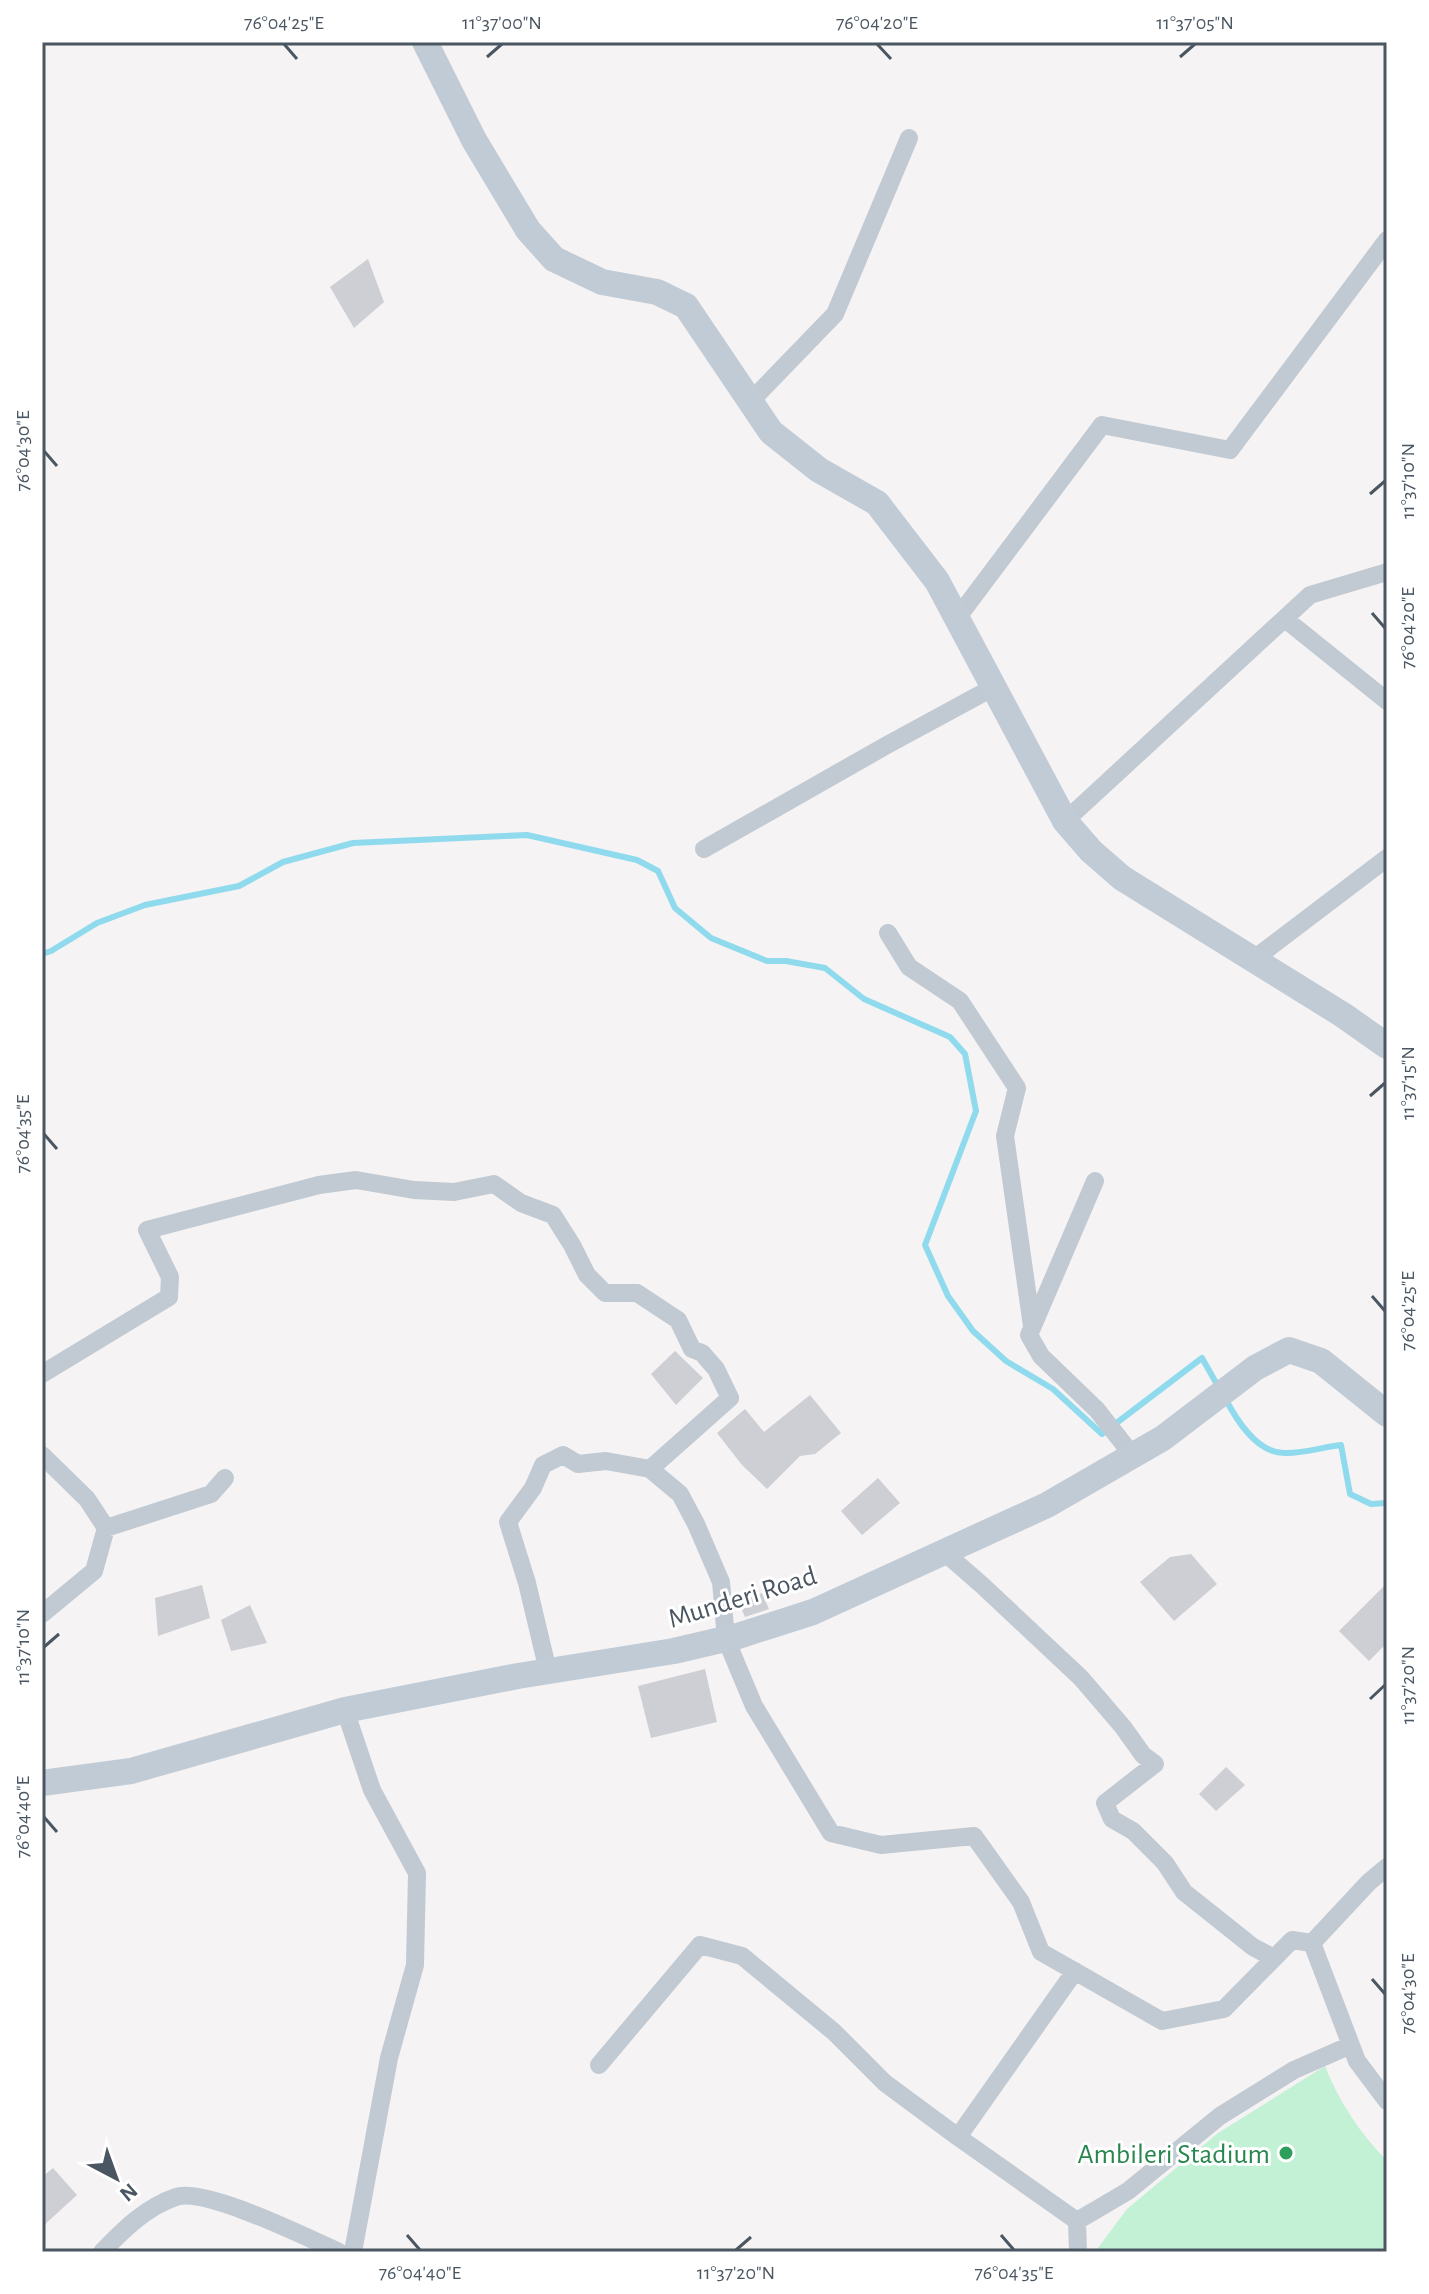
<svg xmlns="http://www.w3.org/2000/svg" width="1429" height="2294" font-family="'Alegreya Sans',sans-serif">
<rect width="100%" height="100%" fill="#f5f3f3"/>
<path fill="#c3f1d5" d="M1325 2066C1339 2102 1360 2133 1387 2161V2252H1095L1127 2209 1218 2133Z"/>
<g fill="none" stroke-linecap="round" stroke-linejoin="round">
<path stroke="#90daee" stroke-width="6" d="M42 954 51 951 97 923 145 905 239 886 283 862 353 843 527 835 637 860 658 871 675 908 711 938 767 961H786L825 968 864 999 950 1037 965 1054 976 1111 925 1245 948 1296 973 1331 1006 1361 1053 1389 1102 1434 1202 1358 1219 1388
M1225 1398C1236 1419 1256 1453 1284 1453 1302 1454 1323 1447 1341 1445L1350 1494 1371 1504 1387 1503"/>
</g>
<path fill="#cdcfd5" d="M368 259 384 302 354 328 330 287Z
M675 1351 703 1378 676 1405 651 1374Z
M810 1395 841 1433 815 1454 800 1456 767 1489 742 1465 717 1433 745 1409 764 1432Z
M878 1478 900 1503 862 1535 841 1511Z
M1191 1554 1217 1584 1174 1621 1140 1582 1170 1557Z
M1387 1583V1643L1369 1661 1339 1631Z
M202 1585 210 1618 158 1636 155 1598Z
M762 1593 769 1609 745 1617 739 1603Z
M250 1605 267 1643 231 1651 221 1620Z
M705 1669 717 1722 651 1738 638 1686Z
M1226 1767 1245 1785 1216 1811 1199 1794Z
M53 2168 77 2195 42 2227V2177Z"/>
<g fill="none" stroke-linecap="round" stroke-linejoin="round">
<path stroke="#c1cad2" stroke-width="18" d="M750 402 835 314 909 138
M958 617 1102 425 1230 450 1387 240
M1285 619 1387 701
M1065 821 1310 595 1387 572
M704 849 887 745 994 687
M888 933 909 967 960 1001 1017 1088 1005 1136 1032 1326
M1254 959 1387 858
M1095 1181 1029 1335 1041 1356 1097 1410 1133 1456
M42 1374 169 1297 170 1277 147 1230 319 1185 356 1180 414 1190 454 1192 494 1184 521 1203 553 1215 572 1245 587 1275 605 1293H637L678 1320 692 1349 702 1353 716 1369 730 1398 650 1469 606 1461 578 1464 563 1455 543 1465 533 1488 508 1522 527 1583 548 1671
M42 1455 87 1499 106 1528 94 1571 42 1614
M650 1469 680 1494 696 1524 721 1582 726 1639 754 1706 831 1833 881 1845 974 1836 1021 1902 1041 1952 1162 2021 1224 2009 1292 1940 1312 1943 1357 2061 1387 2101
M106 1528 211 1494 225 1478
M944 1552 983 1586 1081 1678 1123 1727 1143 1755 1155 1764 1105 1803 1112 1819 1133 1831 1165 1863 1184 1892 1253 1947 1274 1958
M345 1710 372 1790 417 1873 415 1965 389 2058 353 2252
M1312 1943 1369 1882 1387 1867
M599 2065 700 1945 742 1956 834 2032 885 2083 958 2137 1075 1971
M958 2137 1077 2221 1078 2252
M1077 2221 1128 2191 1220 2116 1294 2070 1351 2045
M102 2252C123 2230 146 2207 176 2197 205 2187 308 2238 339 2252"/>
<path stroke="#c1cbd6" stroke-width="26" d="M425 42 474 140 528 230 554 259 602 282 657 292 686 306 771 432 819 470 877 503 937 581 1065 821 1091 851 1122 878 1343 1015 1387 1046
M42 1783 131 1771 345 1710 518 1676 674 1651 738 1636 813 1612 1047 1505 1163 1438 1255 1368 1289 1350 1321 1361 1387 1414"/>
</g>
<path fill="none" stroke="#4a5661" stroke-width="3" d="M284 44 297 59M877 44 891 59M487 57 502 44M1180 57 1195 44M44 451 57 466M1370 494 1385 481M1372 613 1385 628M1370 1096 1385 1083M44 1134 57 1149M1372 1296 1385 1311M44 1647 59 1634M1370 1699 1385 1685M44 1817 57 1832M1372 1979 1385 1994M407 2235 420 2250M1001 2235 1014 2250M736 2250 751 2237"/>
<circle fill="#2e9e5b" stroke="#fff" stroke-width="3" cx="1286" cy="2153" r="8"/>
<g text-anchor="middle" stroke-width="6" stroke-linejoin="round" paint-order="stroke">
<g font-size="28" fill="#4a5661" stroke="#fff">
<text transform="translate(742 1596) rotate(-17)" y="10">Munderi Road</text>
</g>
<g font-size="28" fill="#27864d" stroke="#fff" text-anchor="end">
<text x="1270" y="2163">Ambileri Stadium</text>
</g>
</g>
<rect width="1429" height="2294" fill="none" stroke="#ffffff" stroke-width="88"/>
<g transform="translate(116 2178) rotate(139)" stroke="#ffffff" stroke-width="6" paint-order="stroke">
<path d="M0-6L14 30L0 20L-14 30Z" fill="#4a5661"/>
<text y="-12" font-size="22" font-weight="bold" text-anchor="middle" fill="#4a5661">N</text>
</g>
<rect x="44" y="44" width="1341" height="2206" fill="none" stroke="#4a5661" stroke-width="3"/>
<g font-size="20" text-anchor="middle" fill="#4a5661">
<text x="284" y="29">76°04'25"E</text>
<text x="502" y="29">11°37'00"N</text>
<text x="877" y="29">76°04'20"E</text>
<text x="1195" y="29">11°37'05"N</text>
<text transform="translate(22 451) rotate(-90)" y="7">76°04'30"E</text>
<text transform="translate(1407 481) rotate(-90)" y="7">11°37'10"N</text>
<text transform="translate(1407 628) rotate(-90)" y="7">76°04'20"E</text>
<text transform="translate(1407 1083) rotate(-90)" y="7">11°37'15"N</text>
<text transform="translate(22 1134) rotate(-90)" y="7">76°04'35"E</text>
<text transform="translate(1407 1311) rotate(-90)" y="7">76°04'25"E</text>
<text transform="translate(22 1647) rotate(-90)" y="7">11°37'10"N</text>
<text transform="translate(1407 1685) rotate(-90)" y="7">11°37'20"N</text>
<text transform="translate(22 1817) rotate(-90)" y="7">76°04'40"E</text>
<text transform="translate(1407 1994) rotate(-90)" y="7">76°04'30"E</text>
<text x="420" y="2279">76°04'40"E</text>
<text x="736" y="2279">11°37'20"N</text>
<text x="1014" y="2279">76°04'35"E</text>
</g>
</svg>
